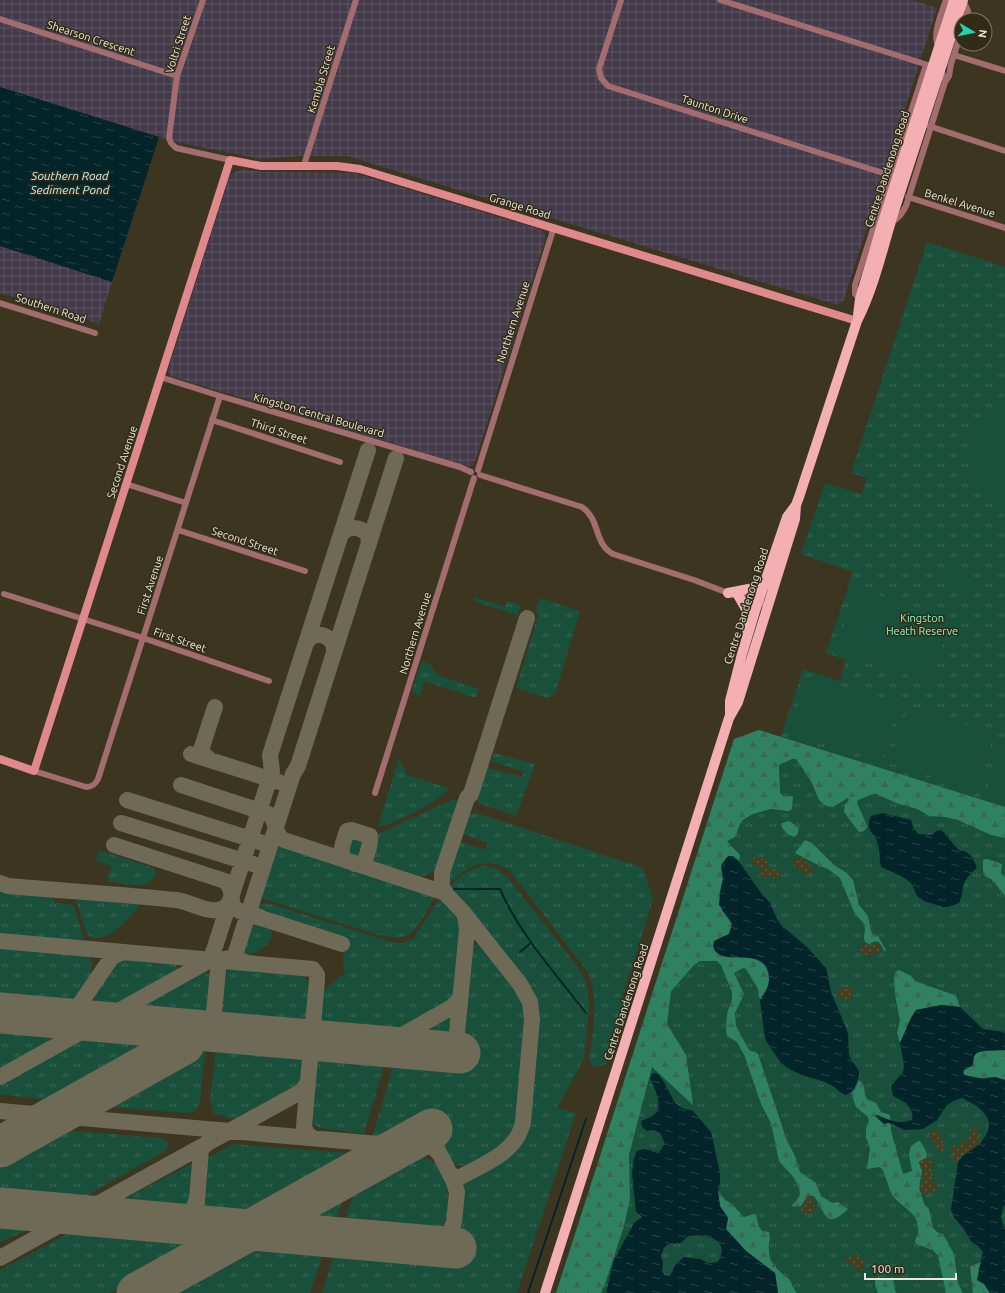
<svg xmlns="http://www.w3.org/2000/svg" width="1005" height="1293" font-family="Ubuntu,sans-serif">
<defs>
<pattern id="industrial-grid" width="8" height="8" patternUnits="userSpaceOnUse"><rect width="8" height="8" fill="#433a4a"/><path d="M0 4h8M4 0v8" fill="none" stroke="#5e5664"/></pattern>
<pattern id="grass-tufts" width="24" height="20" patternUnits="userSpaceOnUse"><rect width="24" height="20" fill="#18503b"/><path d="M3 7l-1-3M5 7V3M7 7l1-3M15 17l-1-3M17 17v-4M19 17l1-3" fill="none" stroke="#3a6957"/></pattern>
<pattern id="forest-firs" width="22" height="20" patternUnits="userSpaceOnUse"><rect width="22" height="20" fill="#2e8261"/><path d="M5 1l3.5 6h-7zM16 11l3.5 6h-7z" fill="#396753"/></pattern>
<pattern id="sand-dots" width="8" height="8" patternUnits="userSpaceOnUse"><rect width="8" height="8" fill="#463e1e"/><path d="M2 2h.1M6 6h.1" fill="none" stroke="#615a3e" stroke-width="1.8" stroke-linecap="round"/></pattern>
<pattern id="water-ripples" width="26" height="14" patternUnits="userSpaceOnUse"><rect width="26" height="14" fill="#032429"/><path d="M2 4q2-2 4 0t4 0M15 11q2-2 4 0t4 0" fill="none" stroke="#284447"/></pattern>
</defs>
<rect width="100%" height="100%" fill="#3c3620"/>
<path fill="url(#industrial-grid)" d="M0 0H912L937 8 843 302 838 305 347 156H299L261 159 176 142 0 87Z
M241 169 262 172 354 173 542 230 545 235V240L474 464 471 467 170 376 168 370 229 178 231 174Z
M0 246 112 282 99 324 0 293Z"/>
<path fill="url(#grass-tufts)" d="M927 242 1005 267V1293H557L759 730 781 737 803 669 840 681 846 660 826 653 853 572 801 554 825 483 862 494 867 478 851 473Z
M475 597 505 607 507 601 521 605 517 615 473 601Z
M540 598 580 611 555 694 548 698 516 688 538 616 536 609Z
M421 662H424L430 664 434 671 440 676 479 689 476 698 424 681 420 695 413 693 412 691Z
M494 753 535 764 516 816 479 803 477 800 486 767 522 777 524 772 491 761Z
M399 758 407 775 449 788C443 801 394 823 379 827H378Z
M454 799 459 802 441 861C431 884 409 875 391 870 384 867 376 866 371 860L378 834Z
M477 813 643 868 653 900 621 1001 626 1003 606 1064 598 1067 593 1066 589 1061C593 1031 600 1000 587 971L509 870C493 859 475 862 460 874 456 877 452 882 447 881L449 868 458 841 486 850 488 843 461 833 469 815Z
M350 838 366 843 362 854 357 858 351 857 346 851Z
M281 846 297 850 435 894V896C429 907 417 933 405 936 397 939 387 936 379 935L261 898 260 896 274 851 276 848Z
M99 850 154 868C156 872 157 875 153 879 144 890 120 883 107 881L112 866 96 861Z
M484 866 498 869 508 878 574 962 583 976 588 989 589 1009 584 1059 557 1108 576 1113 517 1293H322L335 1252 456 1262C457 1246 458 1194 464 1183 468 1177 475 1174 481 1170 507 1156 522 1150 527 1119L536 1021C536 1007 534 996 525 984L452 891 450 887C457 876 472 868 484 866Z
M0 892 51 896 55 903 73 905 84 938 81 941 75 942 0 936Z
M441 897 457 913 461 930 456 992 449 1003 388 1038 317 1032 321 994 324 990 345 973 343 961 345 939 264 913 259 908 258 903 271 904 378 938 391 942 402 943 413 939Z
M82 899 135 903 140 904C132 917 103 949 87 934L76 900Z
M256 924C288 924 265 955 247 954L243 950C243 940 247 928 256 924Z
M478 944 485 947 521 992 524 998 527 1009 519 1115 516 1129 509 1142 501 1149 473 1164 461 1166 455 1164 449 1159 426 1118C409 1126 392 1141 372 1138L396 1057 459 1062 468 957 472 946Z
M0 946 86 954C102 965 82 999 69 1005L0 1000Z
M124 957 173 962 177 965V969L174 974 109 1011C103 1007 97 1006 95 999 92 988 114 960 124 957Z
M237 967 293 973C312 976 310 988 309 1003 308 1010 308 1018 303 1024L298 1026 229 1020C225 1018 222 1016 220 1011 219 1006 222 977 225 973 228 969 232 968 237 967Z
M205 972 208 973 211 978 209 1003 207 1010 199 1017 186 1019 128 1014 129 1011 196 974Z
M449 1015 453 1017C454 1046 427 1041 407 1040V1038Z
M0 1025 55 1031 44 1045 0 1070Z
M95 1034 171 1041 60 1102 0 1094V1085L85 1036Z
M205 1045 206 1046 200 1103 194 1111 188 1113 94 1106Z
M216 1046 294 1052C307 1061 303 1069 302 1083L241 1119 226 1118V1116L214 1114 210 1099Z
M315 1049 387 1056 364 1134 320 1128 311 1123 309 1116Z
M51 1129 161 1138 165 1140 169 1144 165 1151 80 1199 74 1201 0 1194V1157Z
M233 1144 349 1153 354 1157 248 1216 201 1212 206 1159Z
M418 1157C444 1157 450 1189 448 1210 447 1216 447 1222 442 1227 438 1231 433 1231 428 1232L343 1224 356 1187 399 1163Z
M195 1162C194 1180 197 1204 176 1210L115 1204Z
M344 1194 336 1220 334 1223 300 1220Z
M0 1222 29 1225V1229L0 1242Z
M82 1229 188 1239 190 1240 188 1249 109 1293H0V1270L75 1230Z
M254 1245 324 1251 310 1293H166Z"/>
<path fill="url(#forest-firs)" d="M759 730 1005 807V838L991 835 958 820 945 817 930 816 917 809 896 803 877 794 870 795 858 800 857 803 865 821 867 827 864 831 859 832 844 812 845 805 849 800 848 798 833 807 826 806 819 800 811 781 796 759H792L779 765 780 793 783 796H793L792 809 789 811 771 809 753 814 744 819 740 824 735 837 727 841 740 855 739 862 737 859 721 868 723 878 722 911 729 918 732 924 729 934 718 939 723 955C738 957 765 954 768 974 771 984 766 991 760 1000L758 989 746 969 743 968 734 973 744 994 735 1013 736 1026 749 1050 755 1052 758 1054 787 1141 795 1156 800 1172 816 1183 821 1196 832 1203 838 1202 848 1209C825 1231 826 1213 814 1196L808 1195 801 1206 793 1207 792 1205 797 1200 800 1194 799 1188 794 1178 779 1161 771 1123 761 1104 745 1057 737 1042 727 1036 726 1030 727 1014 732 999V992L721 965 717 961H700L694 965 671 991 667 1024 686 1055 693 1105 652 1067 629 1155 630 1199 624 1226 606 1281 601 1293H556L734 739Z
M789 821 798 827 799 829 797 835 794 837 787 834 781 826 782 823Z
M805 840 812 843 834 865 847 873 853 880 859 905 868 916 871 931 873 934 878 936 886 950 885 952C880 946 881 937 869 944L865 942 864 939 865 929 863 923 854 912 840 878 828 869 820 866 795 853Z
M986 859 994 861 1002 864 1001 874 1005 876V896L991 879 984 876 983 870V860Z
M899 970 911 976 915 981 954 995 957 998 960 1007 941 1005 916 1010 911 1018 900 1043 897 1033 900 1021 895 995 894 978 895 972Z
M1005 1050V1080C1001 1079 996 1077 992 1077 983 1078 971 1080 963 1074L964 1070C968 1067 972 1066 973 1062 974 1061 974 1056 974 1055 977 1049 998 1051 1005 1050Z
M859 1080 864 1085 865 1095 867 1099 876 1103 881 1112 890 1115 891 1131 903 1174 912 1171 909 1155 911 1146 918 1141H920C923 1147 931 1155 924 1159 922 1160 920 1161 919 1163L922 1171 919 1187 924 1204 929 1209 933 1228 937 1232 943 1234 954 1254 958 1283 963 1293H946L938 1256 933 1250 916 1244 915 1242C915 1239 917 1236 918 1233 921 1211 899 1208 891 1193 888 1185 886 1177 882 1169L879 1167 867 1169 870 1148 866 1137V1130L869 1121 868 1117 856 1107 851 1093 854 1090Z
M718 1192 721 1194 725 1200 732 1204 744 1217 754 1214 756 1215 759 1227 762 1231 769 1232C771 1239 768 1245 769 1252 770 1266 780 1271 789 1279 792 1283 793 1289 797 1293H778L775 1273 746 1251 726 1229 728 1218 720 1206Z
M982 1262 978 1269 984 1284 990 1293H973L970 1266Z
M878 1277 887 1280 892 1277 893 1279 895 1290 897 1293H878L875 1285V1280Z"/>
<path fill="url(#sand-dots)" d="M755 857 768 859 769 862 764 864C766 865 769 868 771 869 776 870 777 868 781 872L780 877 776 879 770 875 763 879 759 874V872L763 869 756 866 752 862Z
M800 857 804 859V865L805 862H807L813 869 812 874 807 875 803 870 800 871 794 865V859Z
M865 943 869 947 875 943H878C882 946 882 949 879 953L874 952 871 956 864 955 860 950 862 945Z
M849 987 853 989V992L850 1001 848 1002 842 997H838L836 992 840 989Z
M974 1126 976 1127 978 1132 977 1136 980 1139C979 1149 969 1149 963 1155 960 1157 958 1161 956 1164L952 1159 954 1154 951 1151 953 1146H956L959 1150 960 1147 962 1145 960 1141 962 1138 964 1139 966 1143H969L968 1138 971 1135 970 1129Z
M935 1130 939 1131V1137L943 1140 941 1144 945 1147 943 1151 937 1150 936 1143C932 1141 929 1138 930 1132Z
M926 1158H929L933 1163 930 1172 932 1177 931 1181 936 1184 938 1188 934 1193 930 1192 926 1195 921 1192 920 1186 921 1183 925 1182 922 1178 923 1174 925 1172 919 1163 920 1161Z
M808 1196H812L814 1202 813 1205 816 1210C813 1213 806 1215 802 1213L801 1209 802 1206 806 1205 805 1201Z
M856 1254 859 1256 860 1260 864 1259 866 1265 863 1267 860 1272 856 1271 854 1265 846 1262V1258L848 1257H850L852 1259 853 1255Z"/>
<path fill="#18503b" d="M1005 413V509C998 506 989 502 984 496 957 470 961 416 1005 413Z
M947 568 976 580 971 592 941 581Z
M857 588 950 620 930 682 836 650Z
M808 676 899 704 881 761 790 732Z
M908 707 994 734 977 791 890 763Z
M1004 738H1005V800L986 794Z"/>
<path fill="url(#water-ripples)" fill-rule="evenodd" d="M0 87 159 137 112 282 0 246Z
M882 813 911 820 913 827 918 834 932 835 936 831 941 830C948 835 951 843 958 849 961 852 963 850 966 852 972 855 975 863 977 868 971 873 965 879 963 887 962 893 962 897 959 903L948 907H943L924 901 917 896 911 883 901 876 881 867C879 859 880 849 877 841 874 831 864 832 871 816Z
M728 856H733L737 859 761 893 770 903 777 919 781 925 808 948 826 968 831 992 848 1033 849 1056 859 1071V1076L854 1090 846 1095 840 1092 833 1086 825 1082 802 1075 789 1069 781 1063 766 1041 764 1033 760 1000C766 992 770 985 769 974 764 947 729 965 716 952 714 950 714 948 713 946L714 941 729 934 732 924 719 905 720 892 723 878 721 865Z
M941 1005 960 1007 983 1029 1005 1032V1050C998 1051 978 1049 975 1055 973 1057 973 1061 973 1065L964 1070 963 1072 964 1075 984 1079 995 1077 1005 1080V1204L1003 1208 1001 1218 1005 1229V1293H990L984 1284 977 1280 983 1252 977 1245 973 1243 970 1240 964 1229 953 1216 951 1209 958 1162 963 1156 981 1143 988 1131 989 1123 987 1117 984 1113 977 1106 962 1098 956 1100 947 1105 937 1120 923 1129 905 1130 889 1123 884 1124 875 1116 877 1115C890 1120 897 1125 912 1120 915 1107 903 1101 893 1096L891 1086 903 1072 904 1066 900 1043 911 1018 916 1010Z
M653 1073 658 1074 664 1082 675 1103 682 1108 693 1111 711 1132 720 1173V1182L718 1192 720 1206 728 1218 726 1229 746 1251 775 1273 778 1293H606L614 1260 634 1223 642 1217 636 1212 632 1173 634 1158 637 1151 644 1149 659 1152 665 1144 660 1133 654 1130 647 1131 642 1127 641 1121C645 1119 652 1117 655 1114 664 1105 654 1088 650 1078ZM699 1235C716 1237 728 1244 718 1262L708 1263 700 1259 684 1257 675 1265 670 1276 664 1275 662 1271 663 1263 661 1256 664 1248 668 1244 681 1243 687 1237 690 1236Z"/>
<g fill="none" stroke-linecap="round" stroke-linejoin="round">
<path stroke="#032429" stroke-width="2" d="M454 889H500C520 935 556 974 586 1013
M520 952 531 943
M528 1293 586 1119"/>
<path stroke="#6f6a56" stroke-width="16" d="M341 535C348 525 360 526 368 535L369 544
M307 642C314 628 335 636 334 651
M191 754 279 782
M209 759 203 754 202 747 215 707
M181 785 269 814C278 822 273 834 284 840L445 893 463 912 520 984 530 1002 532 1019 523 1122C517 1152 485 1164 460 1177H455L449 1173
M127 800 260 842
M121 823 253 864
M114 845 225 881C236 890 228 903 236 909 243 914 255 916 264 919
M347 861C337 853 344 842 347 831L351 830 370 836C371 841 367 860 362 863 360 864 358 864 355 864
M0 883 8 886C64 891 120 894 176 900 194 902 217 921 230 902
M447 895 442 887V873L467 798 471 794 527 618
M255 915 264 919 342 944
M0 941 313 969 317 975V980L304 1126 307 1134 313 1138
M245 962 238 959 236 952 293 774 298 766 396 458
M35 1016 75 1019
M64 1018 73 1014 112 957 123 952
M184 1044C194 1039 209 1034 213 1023L219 960 229 958
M378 1046 390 1042 452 1007 460 999
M412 1049C428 1050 452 1057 457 1037
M455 1053 467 930 466 920 464 914
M0 1077 201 965 208 961 212 956 272 771 270 755 368 450
M0 1111 402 1146
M20 1135 48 1122 59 1118
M362 1168C376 1161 406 1141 423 1143 430 1144 434 1148 439 1153
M9 1209 67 1213 79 1212
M108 1218C126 1219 169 1226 184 1219 191 1215 195 1206 197 1198
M195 1225 201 1150 206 1144
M364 1240 428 1245 442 1241 450 1232 454 1222 457 1192 453 1180 428 1131
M0 1258 302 1091 307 1084"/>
<path stroke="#6f6a56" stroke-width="41" d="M0 1013 460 1053
M0 1147 184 1044
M0 1208 456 1248
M137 1293 432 1129"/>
<path stroke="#a36c6e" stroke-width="6" d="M203 0 177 76 169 138 171 143 176 148 230 160
M621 0 599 69 601 78 608 86 899 178
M720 0 928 65
M963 0 968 11 965 20
M0 19 177 76
M939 47C931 36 942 12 946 0
M954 55 1005 71
M939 69 944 76 945 82
M929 126 1005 151
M304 165 356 0
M908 197 1005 228
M891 222C899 219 902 213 906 206L945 82 949 76 951 64 961 33
M860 299 855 294V285L926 65
M0 303 95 333
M160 377 220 396 460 467 471 472
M212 420 340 462
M478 470 554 227
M480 475 582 507C601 520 593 543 613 554L694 580 728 593 768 605
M126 484 186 503
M178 530 305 571
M4 594 143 638 269 681
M34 771 86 787C92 787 95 785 98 779L220 396
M375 793 474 478"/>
<path stroke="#e0898d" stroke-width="8" d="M0 759 34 771 83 619 230 160 261 166H337L360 169 857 321"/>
<path stroke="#f3afb1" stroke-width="10" d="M858 315 860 299 881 228 954 0
M728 593 764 586
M738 595 746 609 747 630
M730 716V701L742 654 755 611 787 517 796 505 799 497 857 321C875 285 883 246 895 208 918 139 940 69 963 0
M545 1293 729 718 738 702 795 519 796 505"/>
</g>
<g text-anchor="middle" stroke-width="3" stroke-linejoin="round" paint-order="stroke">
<g font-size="11" fill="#ebe8db" stroke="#322c17">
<text transform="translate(91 38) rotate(18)" y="4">Shearson Crescent</text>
<text transform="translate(178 44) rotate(-72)" y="4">Voltri Street</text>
<text transform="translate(321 79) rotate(-73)" y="4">Kembla Street</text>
<text transform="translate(715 109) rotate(18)" y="4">Taunton Drive</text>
<text transform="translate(887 169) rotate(-72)" y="4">Centre Dandenong Road</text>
<text transform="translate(960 203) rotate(17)" y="4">Benkel Avenue</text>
<text transform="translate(520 206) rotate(17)" y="4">Grange Road</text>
<text transform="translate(51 308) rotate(18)" y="4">Southern Road</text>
<text transform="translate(513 322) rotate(-72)" y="4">Northern Avenue</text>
<text transform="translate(319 415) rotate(16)" y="4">Kingston Central Boulevard</text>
<text transform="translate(279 431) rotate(18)" y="4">Third Street</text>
<text transform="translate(122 462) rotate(-72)" y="4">Second Avenue</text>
<text transform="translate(245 541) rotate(18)" y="4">Second Street</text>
<text transform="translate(150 585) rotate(-72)" y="4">First Avenue</text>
<text transform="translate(746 606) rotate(-72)" y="4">Centre Dandenong Road</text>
<text transform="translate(415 633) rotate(-73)" y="4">Northern Avenue</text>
<text transform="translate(180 640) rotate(19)" y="4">First Street</text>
<text transform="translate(626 1002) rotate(-72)" y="4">Centre Dandenong Road</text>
</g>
<g font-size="11" fill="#83f5c4" stroke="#322c17">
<text x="922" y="622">Kingston<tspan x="922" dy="13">Heath Reserve</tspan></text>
</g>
<g font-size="12" font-style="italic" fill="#beeef6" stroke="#322c17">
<text x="70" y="180">Southern Road<tspan x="70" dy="14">Sediment Pond</tspan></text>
</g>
</g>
<g transform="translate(973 32) rotate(99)"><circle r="19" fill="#322c17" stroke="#7c7765"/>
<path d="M0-3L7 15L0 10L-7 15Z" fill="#1cd5b1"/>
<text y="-6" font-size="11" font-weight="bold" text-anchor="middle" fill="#ebe8db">N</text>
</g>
<path d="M865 1273v6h91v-6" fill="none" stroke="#ebe8db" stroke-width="2"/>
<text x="871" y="1273" font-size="12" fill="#ebe8db" stroke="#322c17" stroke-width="3" paint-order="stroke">100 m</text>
</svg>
